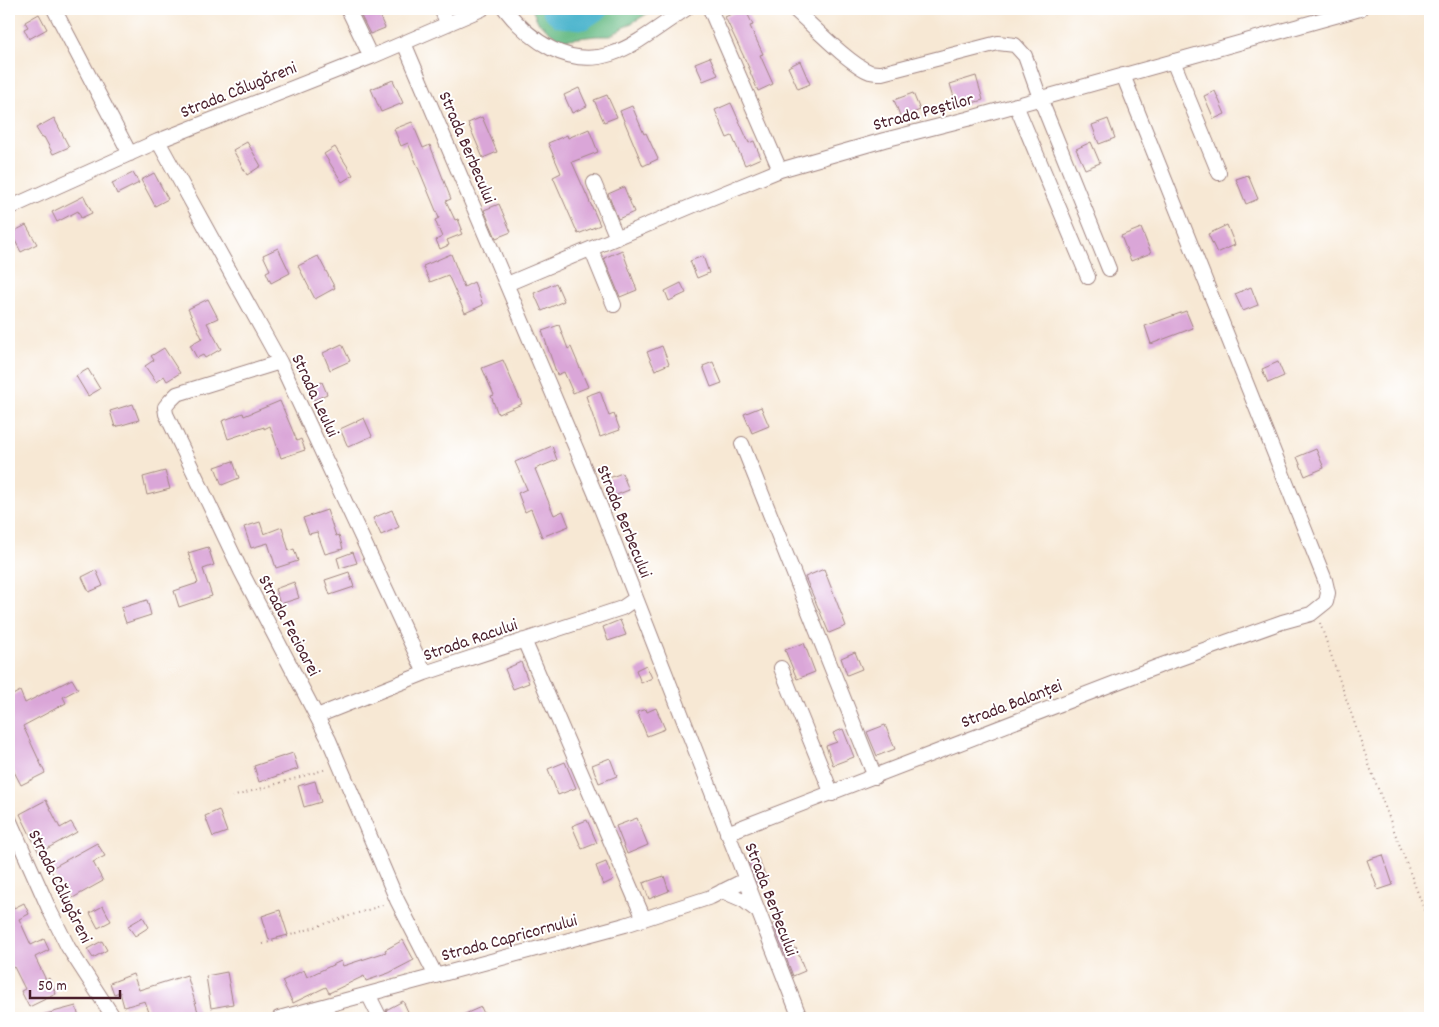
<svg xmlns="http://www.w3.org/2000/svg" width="1439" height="1027" font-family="Dekko,sans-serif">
<rect width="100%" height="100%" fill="#fff"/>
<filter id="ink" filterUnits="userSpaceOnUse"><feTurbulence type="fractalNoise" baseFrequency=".02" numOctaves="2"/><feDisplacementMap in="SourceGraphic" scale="10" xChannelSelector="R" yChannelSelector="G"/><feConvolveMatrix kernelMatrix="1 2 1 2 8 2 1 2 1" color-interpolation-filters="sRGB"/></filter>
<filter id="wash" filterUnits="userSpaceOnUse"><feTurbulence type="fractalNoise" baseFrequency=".0096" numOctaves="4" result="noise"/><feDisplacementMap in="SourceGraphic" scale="20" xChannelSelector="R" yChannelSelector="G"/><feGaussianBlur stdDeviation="1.12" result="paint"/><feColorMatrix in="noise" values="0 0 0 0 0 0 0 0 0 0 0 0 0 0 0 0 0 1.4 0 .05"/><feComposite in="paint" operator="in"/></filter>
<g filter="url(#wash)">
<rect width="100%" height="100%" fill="#f7e8d4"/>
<path fill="#6ebe8a" stroke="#5c6e5a" d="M532 9H655L610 36H596L560 40 538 22Z"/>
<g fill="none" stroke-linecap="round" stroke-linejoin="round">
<path stroke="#4eb5cd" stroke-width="21" d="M552 9 560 17 583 19 598 9"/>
</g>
<g id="blocks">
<path fill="#daa6d8" d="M371 9H376L385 28 370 34 360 14Z
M742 9H745L753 25 750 26 763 54 760 55 773 84 758 91 750 72H751L725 17Z
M39 14 47 29 29 39 24 29 28 27 25 22Z
M710 57 718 75 703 81 695 63Z
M800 61 810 84 798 89 788 67Z
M976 76 983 100 957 107 950 84Z
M393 80 403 103 381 112 371 89Z
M579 88 587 106 572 113 564 95Z
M1215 91 1225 114 1214 119 1204 96Z
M913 93 920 110 901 118 894 100Z
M607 95 617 117 604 122 594 100Z
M731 103 749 143 754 141 761 158 745 165 732 136 727 138 715 110Z
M632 106 644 134 646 133 658 159 643 166 620 111Z
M482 117 497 152 483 158 468 123Z
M54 118 69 147 53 154 44 137 42 138 36 128Z
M1108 119 1115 138 1099 144 1092 125Z
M412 122 423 148 430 145 451 199 446 201 455 220 458 219 462 229 460 230 462 234 447 240 449 245 440 249 436 240 442 237 435 220 439 218 408 143 401 146 394 129Z
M589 129 598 152 572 162 600 225 578 234 553 177 561 173 548 143 567 135 568 138Z
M247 142 261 166 247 175 233 150Z
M1091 142 1100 163 1085 169 1076 149Z
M335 147 353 175 342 182 324 154Z
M133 173 139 183 117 194 112 183Z
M154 173 168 199 155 206 141 180Z
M1248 175 1258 199 1246 204 1236 179Z
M624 187 634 212 618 219 608 194Z
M84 196 92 213 81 218 78 211 57 222 52 212Z
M499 204 511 232 496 238 484 210Z
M26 225 37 244 21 252 11 233Z
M1227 225 1235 245 1217 253 1208 234Z
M1141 228 1151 253 1131 261 1121 236Z
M278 248 290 273 271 283 266 272 270 270 263 255Z
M622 250 637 290 620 297 604 258Z
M451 254 464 287 474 282 483 305 465 313 448 275 430 282 423 266Z
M318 256 335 288 315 299 298 266Z
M703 256 709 273 697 278 690 261Z
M556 283 564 301 542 311 534 293Z
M681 283 686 293 669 301 665 291Z
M1251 287 1258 305 1243 311 1235 294Z
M208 299 218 318 207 323 221 349 205 358 203 355 197 358 190 345 202 338 188 309Z
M1186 311 1193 328 1151 344 1145 326Z
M559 325 568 349 571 347 588 387 573 393 564 372 557 375 542 331Z
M342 344 350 361 330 370 323 353Z
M662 346 669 364 655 370 647 352Z
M164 348 180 373 167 381 164 376 156 382 145 366 154 360 151 356Z
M503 360 522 404 498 414 491 396 494 395 482 368Z
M713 362 722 383 711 387 703 366Z
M1278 362 1284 376 1268 383 1262 369Z
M88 369 100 389 88 396 76 376Z
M322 382 327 394 314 400 308 388Z
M600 391 609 416 614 414 620 430 600 437 586 396Z
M280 401 297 441 301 439 305 450 281 458 270 426 264 429V427L228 439 222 421 243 413 244 416Z
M133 404 139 420 115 427 110 411Z
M761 407 769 426 752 433 744 414Z
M364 418 372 436 348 447 340 429Z
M552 446 557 460 535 469 554 515 563 511 569 526 542 537 531 509 525 512 518 493 527 489 515 462Z
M1316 449 1324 468 1305 476 1297 457Z
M233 461 239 478 222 485 215 467Z
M165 471 170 489 147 495 143 477Z
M622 473 629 490 611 497 604 480Z
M327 510 336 536 339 535 343 549 325 554 317 532 309 534 303 518Z
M392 510 399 527 381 535 373 518Z
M260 522 264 534 282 527 289 551 294 549 298 561 276 568 268 543 251 548 244 527Z
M208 547 214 565 203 569 212 596 179 607 174 591 198 583 188 553Z
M353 552 357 563 340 568 337 558Z
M824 569 846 626 829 633 805 577Z
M96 570 103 586 89 592 82 577Z
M349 572 354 587 330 595 325 580Z
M294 582 299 598 280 604 275 589Z
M147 600 151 615 126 623 121 608Z
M620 620 626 635 608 641 603 627Z
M804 643 815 672 797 679 785 650Z
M855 652 862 669 847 675 841 658Z
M521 662 529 683 513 689 505 669Z
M646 665 652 678 641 683 636 670Z
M72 679 78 689 63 697 66 703 23 726 45 773 21 785 9 762V697L20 691 25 703Z
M656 708 665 729 647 736 637 712 646 709 647 712Z
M885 725 895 749 877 756 867 732Z
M843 729 854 757 833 765 826 746 837 742 833 733Z
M293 753 298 769 259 782 254 766Z
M610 758 617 776 599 783 592 765Z
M565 762 576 788 558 795 548 769Z
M315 781 321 802 304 807 298 786Z
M46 800 60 828 71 822 77 832 39 853 20 814Z
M219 810 227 832 213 837 205 816Z
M637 818 648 845 627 854 616 826Z
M587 820 597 843 582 849 572 826Z
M97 843 105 856 93 862 103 881 69 900 50 869Z
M1383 855 1393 885 1378 890 1367 860Z
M758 858 768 882 758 886 748 862Z
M606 862 613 880 603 885 596 866Z
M664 876 669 891 649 899 643 883Z
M9 897 14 908 24 903 29 914 19 919 31 945 44 939 49 950 35 957 46 980 49 978 56 994 29 1007 21 991 25 989 14 967 9 970Z
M103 906 111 921 98 928 90 913Z
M280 910 288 935 269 940 262 916Z
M143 917 149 927 135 936 128 926Z
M783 920 794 949 796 948 805 971 793 976 773 924Z
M403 940 414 960 389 973 366 981 364 976 329 993 326 987 293 1003 282 981 304 970 307 977 341 961 343 966 386 952 385 950Z
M102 941 107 950 93 958 87 949Z
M227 972 233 1004 211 1008 206 976Z
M133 974 139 990 187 975 198 1012 176 1018H151L145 1001 124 1007 120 992 114 994 110 983Z
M403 1001 411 1018H389L386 1010Z
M76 1006 79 1018H43L42 1015Z
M481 1007 486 1018H456Z"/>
</g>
</g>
<g filter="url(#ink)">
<use href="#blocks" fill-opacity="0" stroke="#a08480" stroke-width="1"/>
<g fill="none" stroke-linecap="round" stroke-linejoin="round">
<defs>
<path id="minor" d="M54 9 130 154
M348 9 371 57
M441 9 448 24
M505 9C530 41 569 68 611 54 638 45 662 24 686 9
M710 9 780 170
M794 9C812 25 849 64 870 72 874 73 878 73 882 73L998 43 1015 45 1025 56 1040 98 1109 269
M404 43 595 493 800 1018
M1173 61 1219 173
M1016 105 1088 277
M158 141 280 362 425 673
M594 183 617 238
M9 208 158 141 371 57 482 9
M591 249 614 305
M507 284 692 206 780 170 884 140 967 119 1360 9
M280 362 177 394 170 401 165 407 166 414 241 571 329 740 397 900 436 976
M742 444 875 777
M524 640 644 919
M781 668 832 794
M317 716 425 673 622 608 635 599
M9 819 50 911 68 947 114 1018
M727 833 1159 666 1282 622 1311 614 1326 602 1328 593 1325 580 1123 75
M722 891 743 900 756 910
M368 994 380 1018
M279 1018 625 925 711 897 745 880"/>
</defs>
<use href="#minor" stroke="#a08480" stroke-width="16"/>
<path stroke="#a08480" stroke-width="2" stroke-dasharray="1 4" stroke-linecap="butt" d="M1320 623 1369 765 1427 917 1430 934
M232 797 327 769
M263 944 386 904"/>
<use href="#minor" stroke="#fff" stroke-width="14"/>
</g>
</g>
<g text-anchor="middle" stroke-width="4" stroke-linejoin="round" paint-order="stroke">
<g font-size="18" fill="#4a1f2b" stroke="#fff">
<text transform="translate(238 89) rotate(-22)" y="6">Strada Călugăreni</text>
<text transform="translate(923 111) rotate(-15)" y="6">Strada Peștilor</text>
<text transform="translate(468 147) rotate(67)" y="6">Strada Berbecului</text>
<text transform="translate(316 395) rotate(65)" y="6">Strada Leului</text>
<text transform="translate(625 521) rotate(68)" y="6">Strada Berbecului</text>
<text transform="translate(290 625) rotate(62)" y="6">Strada Fecioarei</text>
<text transform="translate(470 639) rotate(-19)" y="6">Strada Racului</text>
<text transform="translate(1011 703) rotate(-21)" y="6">Strada Balanței</text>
<text transform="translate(61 886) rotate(64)" y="6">Strada Călugăreni</text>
<text transform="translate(772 899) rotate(69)" y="6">Strada Berbecului</text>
<text transform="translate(509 937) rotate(-15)" y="6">Strada Capricornului</text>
</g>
</g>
<rect width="1439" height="1027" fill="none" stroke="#fff" stroke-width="30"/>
<path d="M30 990v8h90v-8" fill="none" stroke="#4a1f2b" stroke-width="2.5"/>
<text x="38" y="990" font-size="15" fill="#4a1f2b" stroke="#ffffff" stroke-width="4" paint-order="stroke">50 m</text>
</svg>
